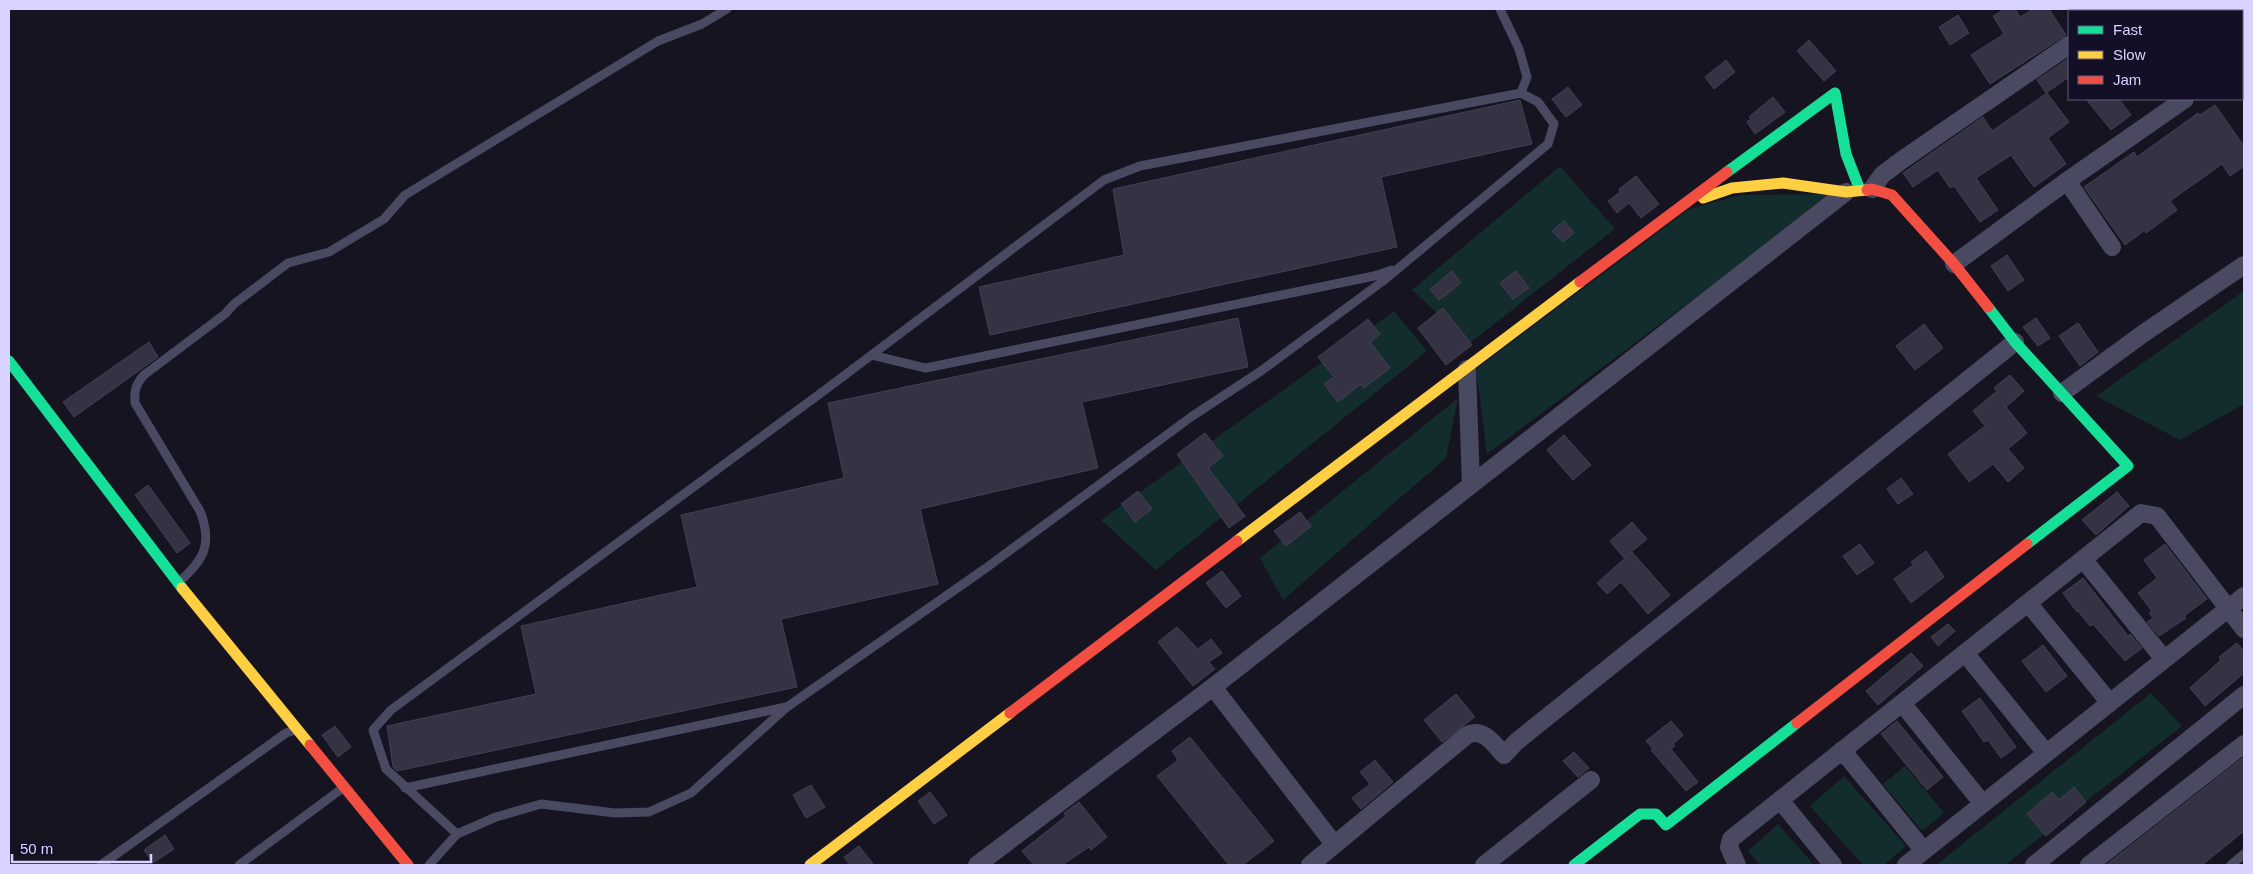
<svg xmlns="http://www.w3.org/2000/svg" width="2253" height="874" font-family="Helvetica,sans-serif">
<rect width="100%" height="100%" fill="#161421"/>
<path fill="#132c2d" d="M1560 166 1615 229 1470 343 1412 290Z
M1834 194 1487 454 1476 369 1689 209 1741 195Z
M2244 291V404L2180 440 2096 396Z
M1394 311 1427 351 1156 570 1101 520Z
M1458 398 1446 458 1283 600 1260 558Z
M2151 693 2182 726 2005 865H1936Z
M1905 766 1944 813 1922 831 1883 784Z
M1844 776 1906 846 1884 865H1863L1810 806Z
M1778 824 1814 865H1760L1748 851Z"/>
<path fill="#343243" stroke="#433f54" d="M2005 9H2015L2020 17 2033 9H2049L2066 35 1990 84 1971 55 2004 34 1993 16Z
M1958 15 1969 33 1950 45 1939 27Z
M1809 40 1836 71 1824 81 1797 51Z
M2069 58V77L2046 93 2037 80Z
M1726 60 1735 72 1714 89 1705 77Z
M1568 87 1582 105 1566 117 1552 99Z
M2047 93 2069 122 2048 138 2066 164 2034 187 2011 155 1976 178 1998 210 1980 222 1954 186 1950 188 1938 170 1913 187 1903 173 1983 117 1992 131Z
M1773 97 1785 112 1755 134 1747 122 1751 119 1749 117Z
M2086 99H2119L2131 115 2111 130Z
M1520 100 1532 144 1381 177 1397 247 990 335 979 287 1124 255 1113 189Z
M2215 105 2244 146V166L2230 176 2222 164 2170 201 2177 210 2146 233 2145 230 2125 245 2084 187 2134 152 2137 157 2198 113 2200 115Z
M1636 176 1659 204 1641 218 1629 203 1617 213 1608 201 1620 192 1619 189Z
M1564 221 1574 233 1563 242 1552 231Z
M2007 255 2024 280 2008 291 1991 266Z
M1452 271 1461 283 1439 300 1430 289Z
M1516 271 1529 288 1513 299 1500 283Z
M1443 308 1472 345 1446 365 1418 328Z
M1238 318 1248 367 1082 402 1098 468 920 509 938 584 781 619 797 687 397 771 393 767 387 726 536 694 521 626 697 587 681 515 844 478 828 403Z
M2036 318 2050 338 2038 346 2023 327Z
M1368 319 1380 334 1370 342 1390 368 1364 388 1361 384 1338 402 1324 384 1334 377 1318 357Z
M2078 323 2098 352 2080 366 2059 336Z
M1924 324 1943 348 1915 370 1896 346Z
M149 342 158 357 74 417 63 402Z
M2010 375 2024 391 2006 407 2027 433 2008 449 2024 468 2008 482 1993 464 1969 482 1948 454 1985 426 1973 411 1997 391 1994 388Z
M1205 433 1223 456 1208 468 1245 516 1229 528 1177 454Z
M1564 435 1591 465 1573 480 1547 450Z
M1901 478 1913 494 1898 504 1887 489Z
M148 485 190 543 177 553 135 495Z
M1138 491 1152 509 1135 522 1121 504Z
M2117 492 2129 506 2096 535 2082 520Z
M1300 512 1311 526 1286 546 1274 531Z
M1632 522 1647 539 1624 558 1610 541Z
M1860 544 1874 563 1857 575 1843 556Z
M2165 544 2207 599 2184 616 2186 618 2159 636 2147 622 2153 618 2149 613 2152 611 2138 593 2157 578 2144 560Z
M1926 551 1944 577 1911 603 1894 579 1913 565 1911 562Z
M1632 552 1670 595 1648 614 1621 582 1607 594 1597 583Z
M1222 571 1241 596 1226 608 1206 583Z
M2083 578 2128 636 2130 634 2142 648 2125 661 2093 624 2090 626 2078 611 2077 612 2063 593Z
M1948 624 1955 631 1938 646 1931 637Z
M1177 627 1198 649 1211 639 1222 653 1209 662 1215 669 1193 686 1158 642Z
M2237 643 2244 652V673L2205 706 2190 688 2221 660 2219 657Z
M2043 645 2067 676 2046 692 2022 661Z
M1911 653 1923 666 1878 705 1866 691Z
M1456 694 1475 717 1442 742 1424 720Z
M1980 698 2016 747 2001 758 1988 740 1984 742 1962 711Z
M1671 721 1683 735 1673 744 1675 746 1671 749 1698 782 1686 791 1651 750 1653 749 1646 741Z
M1897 721 1943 777 1927 790 1881 734Z
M335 726 351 747 338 757 322 735Z
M1190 737 1274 841 1243 865H1229L1157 776 1178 760 1172 751Z
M1574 752 1589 768 1578 777 1563 761Z
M2244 757V831L2202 865H2106Z
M1375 760 1393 782 1361 809 1352 798 1370 784 1360 772Z
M811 785 825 807 806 818 793 795Z
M2074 787 2086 802 2046 836 2027 814 2052 792 2059 800Z
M930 792 947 815 934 824 918 801Z
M1079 802 1107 837 1091 850 1089 847 1062 865H1034L1022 851 1066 816 1064 813Z
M165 835 174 849 153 863 144 850Z
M859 846 874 865H850L844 857Z"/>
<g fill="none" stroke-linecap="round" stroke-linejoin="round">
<path stroke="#4a4962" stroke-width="9" d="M1500 9 1519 49 1527 77 1521 93
M872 355 926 368 1374 276 1392 270
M179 582C204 560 213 544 200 511L135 403C134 390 136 384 144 375L225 314 234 304 288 263 329 252 384 219 405 195 658 41 702 24 727 9
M405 788 786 707
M101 865 286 733 295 730
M239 865 344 787
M429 865 457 834 496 817 541 804 615 813 649 812 691 793 787 707 986 568 1191 417 1261 371 1383 281 1548 144 1554 124 1538 102 1521 93 1140 166 1104 180 825 390 391 710 373 730 386 769 457 834
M2231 865 2244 854"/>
<path stroke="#4a4962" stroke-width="18" d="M2119 11 2123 9
M2242 59 2244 57
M2067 181 2112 247
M1872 189 1882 175 1902 160 2069 45
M1954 264 2067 181 2185 99
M2062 393 2144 333 2244 265
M1471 485 1846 192
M2083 559 2164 659
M2028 603 2110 703
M1965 653 2046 753
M1213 687 1334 844
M1902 703 1983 804
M1842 750 1924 851
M1780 800 1833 865
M977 865 1213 687 1471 485 1467 369
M1310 865 1467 735C1483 727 1494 744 1504 755L1516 742 2015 342
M1484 865 1591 780
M1737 865 1729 847 1731 839 2141 513 2157 516 2244 629
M1906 865 2244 596
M2034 865 2244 695
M2089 865 2244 744"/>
<path stroke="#16e098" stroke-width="11" d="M1727 172 1835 93 1846 154 1860 190
M1988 307 2015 342 2128 466 2027 544
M9 361 182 588
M1574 865 1640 814H1656L1666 825 1797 723"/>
<path stroke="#ffcf43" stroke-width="11" d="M1703 198 1732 188 1783 183 1846 192 1867 190
M1237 541 1580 282
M182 588 310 745
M810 865 1010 713"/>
<path stroke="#f24e42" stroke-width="11" d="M1867 190 1872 189 1892 195 1954 264 1988 307
M1580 282 1727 172
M1010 713 1237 541
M1797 723 2027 544
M310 745 408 865"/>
</g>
<rect width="2253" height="874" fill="none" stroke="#d9d4ff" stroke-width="20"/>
<rect x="2068" y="10" width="175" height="90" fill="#130f26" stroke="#625e7d"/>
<rect x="2078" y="26" width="25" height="8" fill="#16e098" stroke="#625e7d"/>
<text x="2113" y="35" font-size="15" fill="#d9d4ff">Fast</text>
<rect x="2078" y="51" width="25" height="8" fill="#ffcf43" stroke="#625e7d"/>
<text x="2113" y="60" font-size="15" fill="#d9d4ff">Slow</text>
<rect x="2078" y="76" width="25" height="8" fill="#f24e42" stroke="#625e7d"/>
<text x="2113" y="85" font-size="15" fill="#d9d4ff">Jam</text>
<path d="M12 854v8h139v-8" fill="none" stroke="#d9d4ff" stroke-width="2.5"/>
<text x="20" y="854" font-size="15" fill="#d9d4ff" stroke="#130f26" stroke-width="4" paint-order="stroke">50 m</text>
</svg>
